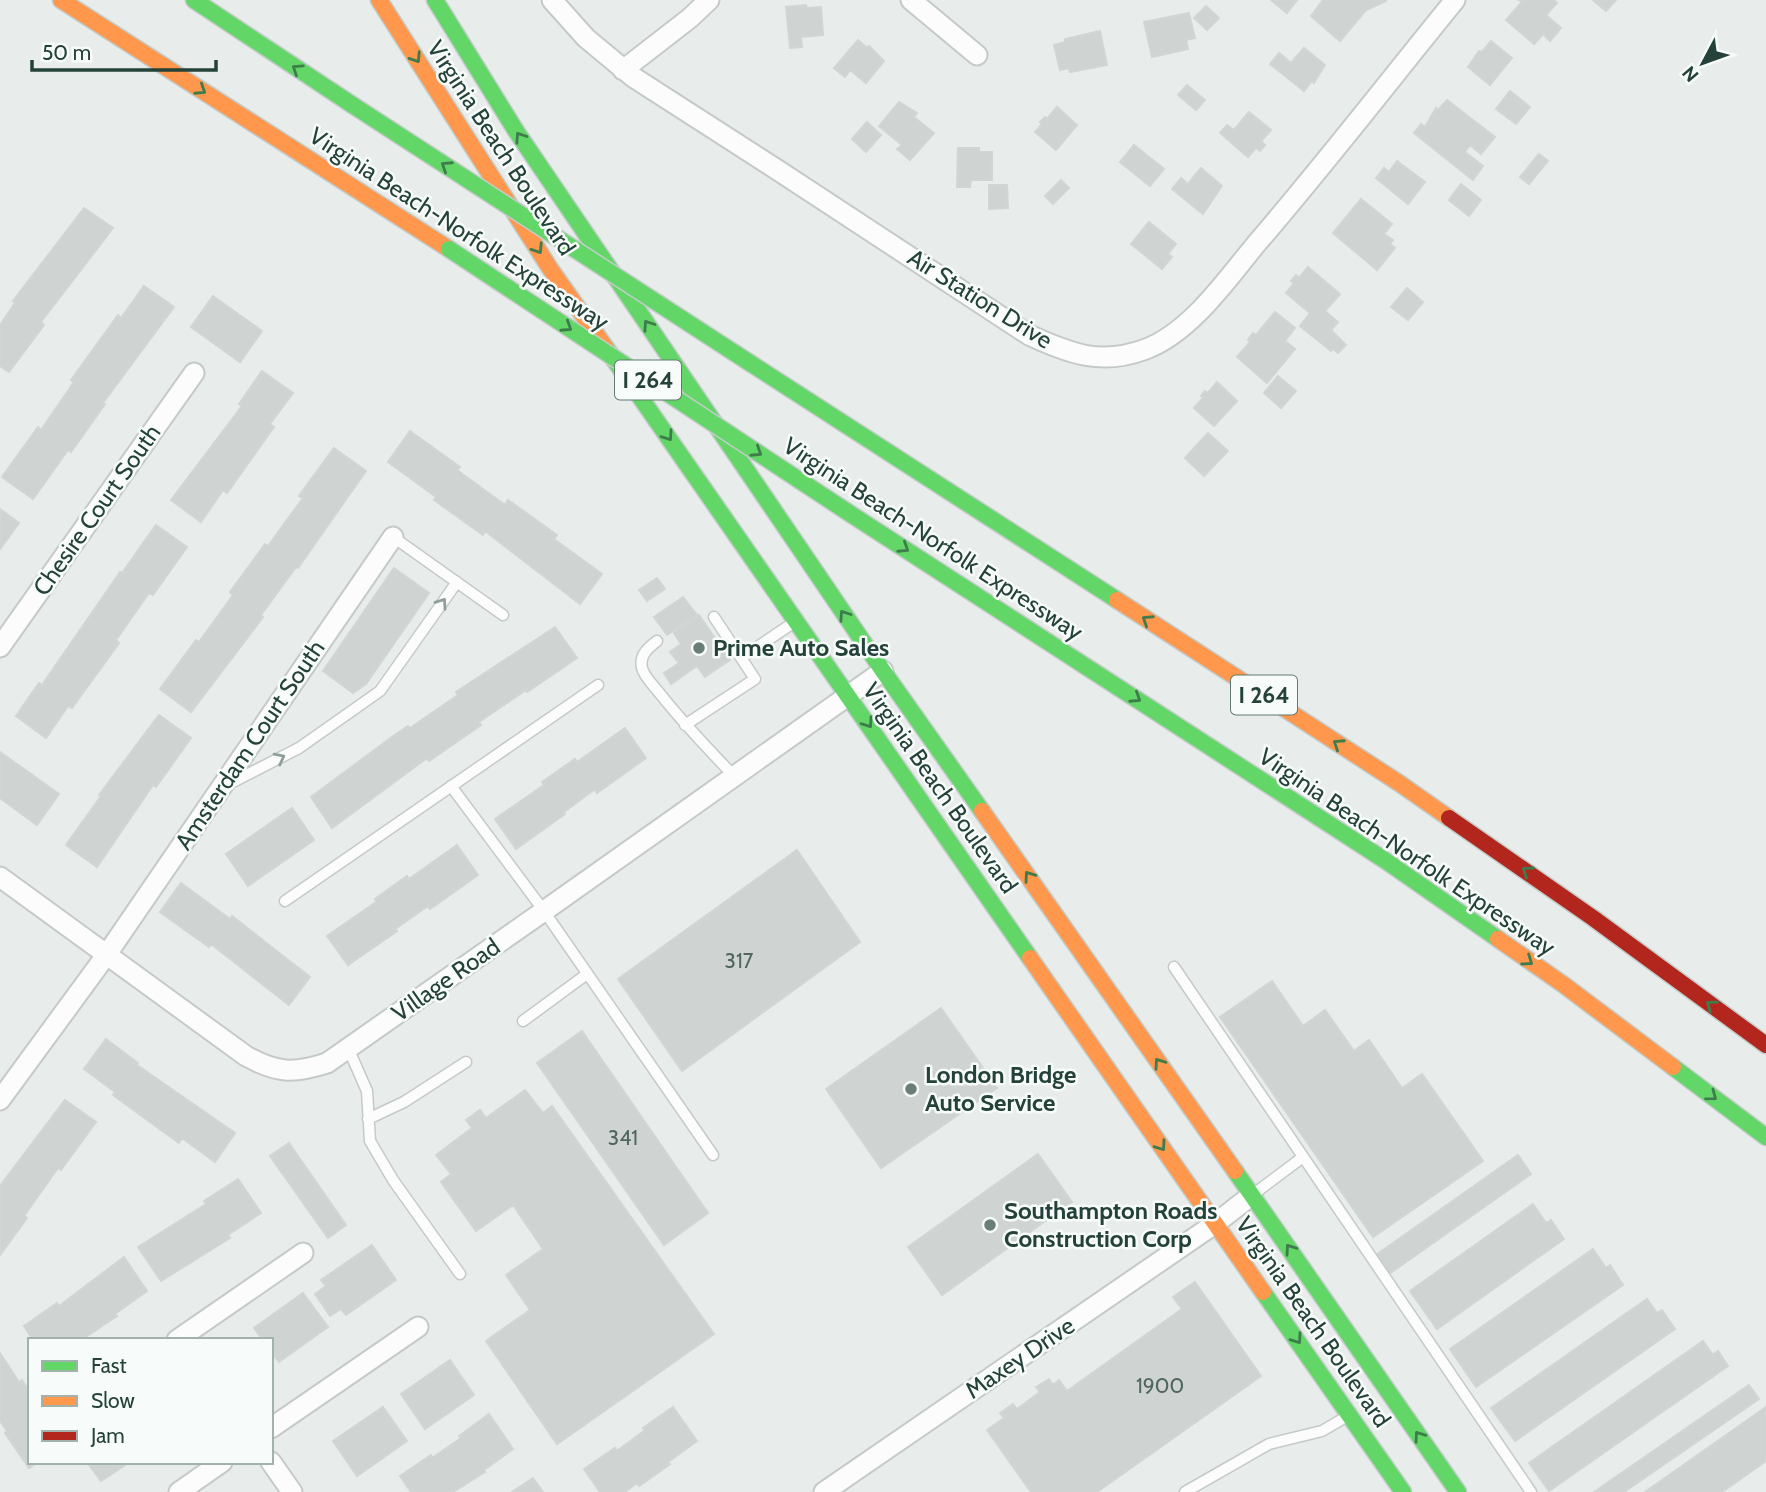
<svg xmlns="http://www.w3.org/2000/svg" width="1766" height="1492" font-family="Cabin,sans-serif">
<rect width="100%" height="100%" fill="#e8edeb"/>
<path fill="#cfd4d2" stroke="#d1d6d4" stroke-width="2" d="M1271 0H1297L1287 13Z
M1323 0H1385L1386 1 1366 10 1340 41 1311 16Z
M1519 0H1554L1557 3 1546 15 1561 28 1550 41 1543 34 1534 44 1506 20 1522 2Z
M1593 0H1616L1606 11Z
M806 5 807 8 821 7 823 35 801 37 802 47 790 48 786 7Z
M1206 6 1219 18 1207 30 1194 18Z
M1189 13 1195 38 1186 40 1188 49 1152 57 1144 22Z
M1100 31 1107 65 1070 72 1069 68 1060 70 1054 45 1065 42V39Z
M858 40 867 48 869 46 884 61 866 83 850 70 845 77 834 68Z
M1491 41 1512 58 1490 85 1468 67 1479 51 1482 52Z
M1304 48 1325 65 1314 83 1312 81 1304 91 1270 64 1279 53 1291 63Z
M1187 85 1205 100 1196 110 1178 95Z
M1510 91 1530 107 1516 124 1496 109Z
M1447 100 1495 137 1481 154 1470 145 1465 152 1483 166 1473 180 1414 133 1421 124 1425 127 1436 108 1438 110Z
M899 102 917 113 914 117 934 133 910 160 897 149 902 145 879 126Z
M1057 107 1077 125 1056 150 1035 132 1042 124 1040 122 1045 117 1047 119Z
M1249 112 1271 130 1261 141 1265 145 1260 151 1256 148 1248 157 1220 133 1227 125 1234 130Z
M867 122 881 135 866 152 852 139Z
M1134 145 1164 169 1150 186 1120 162Z
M958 148H979V152H992V180H971L970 187H957Z
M1539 154 1548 161 1529 184 1520 177Z
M1397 161 1425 182 1408 204 1376 178 1384 168 1389 172Z
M1201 168 1222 186 1203 214 1172 189 1181 178 1188 184Z
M1061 180 1069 188 1053 204 1045 196Z
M1461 184 1481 200 1469 216 1449 200Z
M989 185H1007L1008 208 989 209Z
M1361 199 1392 224 1384 234 1393 240 1390 244 1395 248 1377 270 1333 233Z
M84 208 113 228 41 322 44 325 9 372 0 366V325L15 303 13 301Z
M1149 222 1176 244 1168 254 1172 257 1162 269 1131 244Z
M1308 267 1340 294 1325 311 1338 322 1331 330 1346 345 1338 353 1333 349 1331 351 1300 326 1310 313 1286 293 1294 283 1291 281 1296 275 1299 278Z
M144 286 174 307 103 403 105 404 71 452 68 450 33 499 2 477 38 427 41 430 74 382 71 380 118 315 121 318Z
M1407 288 1423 302 1408 320 1391 307Z
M213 296 262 331 240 362 191 327Z
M1275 312 1295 328 1285 341 1295 349 1267 383 1237 357 1250 342 1248 340 1253 333 1256 335Z
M262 371 293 393 270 424 274 427 227 493 223 490 201 522 171 500 242 406 239 404Z
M1278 376 1296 391 1281 408 1264 393Z
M1217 382 1237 401 1214 426 1194 408 1203 398 1201 396 1205 391 1208 393Z
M410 431 460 467 457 470 505 505 508 500 557 535 554 539 602 574 580 604 485 531 483 535 434 500 436 497 388 462Z
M1208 433 1228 451 1204 476 1185 458Z
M334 448 366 471 298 568 296 567 261 615 263 617 191 712 160 689 196 640 199 642 233 595 230 592 265 544 268 546 303 498 299 496Z
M0 509 19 523 0 549Z
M156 525 187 547 153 595 149 593 116 640 119 643 72 708 68 706 46 738 16 716 39 683 42 685 120 572 122 573Z
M394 568 429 593 366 684 353 693 323 671Z
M657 578 665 589 647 601 639 590Z
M683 597 697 615 667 635 654 617Z
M699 615 730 660 705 677 697 666 671 684 664 673 679 663 670 652 681 644 674 633Z
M555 627 577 658 527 692 526 690 479 722 481 725 429 761 427 758 332 828 311 797 396 734 408 726 410 728 458 695 456 692Z
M159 715 191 738 156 787 153 785 97 867 66 845 101 796 99 795Z
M625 728 646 758 597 793 595 789 564 812 565 814 516 849 495 819 544 785 542 782 575 759 577 762Z
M0 752 59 794 37 825 0 798Z
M292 808 314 840 248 886 226 854Z
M457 845 478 875 430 909 428 906 395 929 397 931 348 965 327 936 376 902 375 899 407 876 409 879Z
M797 850 860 942 682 1071 618 979Z
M181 883 230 919 232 916 310 977 289 1005 211 944 209 947 160 912Z
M1272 981 1303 1026 1325 1010 1354 1051 1369 1040 1402 1088 1422 1074 1483 1161 1373 1237 1220 1017Z
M941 1008 997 1088 881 1168 826 1089Z
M582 1031 708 1213 664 1245 537 1063Z
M106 1039 138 1063 137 1065 235 1133 215 1162 182 1138 179 1143 113 1095 115 1092 84 1069Z
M525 1090 543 1113 552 1106 714 1334 557 1444 486 1341 530 1310 506 1275 543 1249 513 1205 476 1231 441 1182 451 1174 436 1155 472 1128 466 1120 480 1110 486 1118Z
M65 1100 96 1122 61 1170 58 1168 24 1216 27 1218 0 1255V1186Z
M289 1143 346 1225 328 1238 270 1156Z
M1038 1154 1072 1202 942 1295 908 1247Z
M1518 1155 1531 1174 1389 1274 1376 1255Z
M238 1179 261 1213 228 1235 230 1238 161 1281 138 1247 206 1204 204 1201Z
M1533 1204 1546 1223 1551 1220 1564 1239 1437 1329 1410 1291Z
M372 1245 396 1280 346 1315 341 1309 330 1316 315 1294 326 1286 321 1280Z
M1593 1249 1606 1268 1610 1265 1623 1285 1476 1387 1450 1349Z
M124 1257 147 1291 115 1314 117 1316 81 1340H33L24 1326 57 1303 59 1306Z
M1195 1282 1261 1376 1097 1492H1031L987 1430 1004 1418 1000 1413 1013 1404 1017 1409 1040 1392 1036 1387 1049 1379 1053 1385 1059 1380 1067 1391 1182 1309 1173 1297Z
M303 1293 328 1327 279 1362 271 1352V1340H263L254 1328Z
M1647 1299 1657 1313 1662 1310 1675 1329 1515 1441 1491 1408Z
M1703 1341 1713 1355 1718 1351 1728 1366 1549 1491 1529 1463Z
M0 1353 19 1382 22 1380 30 1393V1462H38L29 1468 5 1433 7 1431 0 1421Z
M450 1360 474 1395 425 1429 401 1394Z
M1749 1385 1759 1399 1624 1492H1594Z
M383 1407 407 1441 357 1476 333 1441Z
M673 1407 697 1441 668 1462 670 1464 639 1486 637 1483 625 1492H600L584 1469 615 1448 617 1451 645 1430 643 1428Z
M1766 1407V1461L1722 1492H1645Z
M489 1414 513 1449 484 1470 485 1472 453 1492H411L400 1476 431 1455 432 1458 461 1438 459 1436Z
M87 1462H130L101 1481Z
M533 1478 543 1492H512Z"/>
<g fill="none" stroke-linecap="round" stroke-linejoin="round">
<defs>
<path id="lane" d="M393 537 503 615
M657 641C648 648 639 655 642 668 644 677 655 687 661 695 684 724 709 750 734 776
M741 658 793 623
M685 725 755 679 714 617
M229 784 299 748 380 691 457 582
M451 786 544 911 713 1155
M285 901 598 685
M1174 967 1531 1492
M523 1021 587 974
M348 1048 367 1091 370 1141 393 1180 460 1274
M368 1119 404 1102 466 1062
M1255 1193 1303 1157
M1185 1492 1269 1444 1322 1431 1346 1417"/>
<path id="street" d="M552 0 586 38 633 77 776 169 1029 335C1071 354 1101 366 1146 349 1191 332 1227 279 1257 243 1325 164 1389 81 1455 0
M911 0 977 55
M623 70 690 18 709 0
M0 647 194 373
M0 877 246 1056C277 1073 293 1074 327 1063L544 911 883 671
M0 1100 107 954 393 537
M177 1340 303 1253
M271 1428 418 1327
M271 1462 292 1492
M179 1492 222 1462
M824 1492 1216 1223 1252 1195"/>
<path id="fast" d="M194 0 354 106
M435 0 516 131 883 671 982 811
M606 348 1030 958
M750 363 1117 600
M846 511 1386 861 1498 939
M1673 1067 1766 1137
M1235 1171 1458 1492
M1263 1292 1403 1492"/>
<path id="slow" d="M61 0 449 249
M379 0 551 270 606 348
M1117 600 1399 783 1449 818
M982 811 1235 1171
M1498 939 1564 985 1673 1067
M1030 958 1263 1292"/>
<path id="jam" d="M1449 818 1593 918 1766 1045"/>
</defs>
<use href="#lane" stroke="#c5cac8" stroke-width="13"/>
<use href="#street" stroke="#c5cac8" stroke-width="23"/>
<use href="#fast" stroke="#c3ccc9" stroke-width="19"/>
<use href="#slow" stroke="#c3ccc9" stroke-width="19"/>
<use href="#jam" stroke="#c3ccc9" stroke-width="19"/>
<use href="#lane" stroke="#fcfcfc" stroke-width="10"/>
<use href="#street" stroke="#fcfcfc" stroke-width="19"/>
<use href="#fast" stroke="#63d668" stroke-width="16"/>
<use href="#slow" stroke="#ff974d" stroke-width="16"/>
<use href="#jam" stroke="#b3261e" stroke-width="16"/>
<defs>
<path id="fast-bridge" d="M354 106 750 363
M449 249 846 511"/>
</defs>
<use href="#fast-bridge" stroke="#c3ccc9" stroke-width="19" stroke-linecap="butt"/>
<use href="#fast-bridge" stroke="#63d668" stroke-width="16"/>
</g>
<defs><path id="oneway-chevron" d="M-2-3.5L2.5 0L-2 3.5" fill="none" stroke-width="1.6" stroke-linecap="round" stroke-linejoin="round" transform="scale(1.75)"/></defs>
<g stroke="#3d7d4c">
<use href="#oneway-chevron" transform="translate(416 58) rotate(57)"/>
<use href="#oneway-chevron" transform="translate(297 69) rotate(-146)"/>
<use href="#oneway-chevron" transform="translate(201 90) rotate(33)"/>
<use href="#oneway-chevron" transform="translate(520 137) rotate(-124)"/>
<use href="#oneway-chevron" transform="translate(446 166) rotate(-147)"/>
<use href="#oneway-chevron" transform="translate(538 249) rotate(57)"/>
<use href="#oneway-chevron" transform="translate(648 325) rotate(-124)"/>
<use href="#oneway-chevron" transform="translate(567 327) rotate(33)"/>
<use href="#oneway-chevron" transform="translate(668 436) rotate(55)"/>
<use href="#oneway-chevron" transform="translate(757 452) rotate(33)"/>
<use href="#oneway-chevron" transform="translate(904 548) rotate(33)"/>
<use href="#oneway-chevron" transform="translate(844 615) rotate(-124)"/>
<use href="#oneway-chevron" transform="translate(1147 620) rotate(-147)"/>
<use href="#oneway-chevron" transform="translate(1136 698) rotate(33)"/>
<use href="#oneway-chevron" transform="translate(868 723) rotate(55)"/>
<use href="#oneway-chevron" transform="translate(1338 744) rotate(-147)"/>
<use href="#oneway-chevron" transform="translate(1527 871) rotate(-145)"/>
<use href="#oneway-chevron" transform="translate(1029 876) rotate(-125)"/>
<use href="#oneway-chevron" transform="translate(1528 961) rotate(35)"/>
<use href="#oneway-chevron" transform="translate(1711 1005) rotate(-144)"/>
<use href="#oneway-chevron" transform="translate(1159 1063) rotate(-125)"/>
<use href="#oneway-chevron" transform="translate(1712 1096) rotate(37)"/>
<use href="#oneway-chevron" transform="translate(1161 1146) rotate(55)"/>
<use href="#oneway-chevron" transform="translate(1290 1249) rotate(-125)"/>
<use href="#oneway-chevron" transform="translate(1297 1339) rotate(55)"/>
<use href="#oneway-chevron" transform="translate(1419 1436) rotate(-125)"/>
</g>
<g stroke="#909f9b">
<use href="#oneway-chevron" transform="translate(442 603) rotate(-55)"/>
<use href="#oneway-chevron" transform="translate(280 758) rotate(-27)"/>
</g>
<g fill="#697e78" stroke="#f7fbf9" stroke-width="2.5">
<circle cx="699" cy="648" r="7"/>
<circle cx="911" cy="1089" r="7"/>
<circle cx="990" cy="1225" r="7"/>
</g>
<g text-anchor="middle" stroke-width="5" stroke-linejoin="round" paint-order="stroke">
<g font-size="21" fill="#506761">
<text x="739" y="968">317</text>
<text x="623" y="1145">341</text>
<text x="1160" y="1393">1900</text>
</g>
<g fill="#f7fbf9" stroke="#637a73" stroke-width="2">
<rect x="615" y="360.5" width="66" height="39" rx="5"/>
<rect x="1231" y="675.5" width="66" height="39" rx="5"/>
</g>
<g font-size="23" font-weight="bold" fill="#24423a">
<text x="648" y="388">I 264</text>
<text x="1264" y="703">I 264</text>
</g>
<g font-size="24" fill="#24423a" stroke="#f7fbf9">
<text transform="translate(501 148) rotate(57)" y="8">Virginia Beach Boulevard</text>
<text transform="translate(459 229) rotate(33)" y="8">Virginia Beach-Norfolk Expressway</text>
<text transform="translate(980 299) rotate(32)" y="8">Air Station Drive</text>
<text transform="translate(97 510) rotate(-55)" y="8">Chesire Court South</text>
<text transform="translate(933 539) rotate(33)" y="8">Virginia Beach-Norfolk Expressway</text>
<text transform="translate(250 745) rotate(-56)" y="8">Amsterdam Court South</text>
<text transform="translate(940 788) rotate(55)" y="8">Virginia Beach Boulevard</text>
<text transform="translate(1407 852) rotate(34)" y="8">Virginia Beach-Norfolk Expressway</text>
<text transform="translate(446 980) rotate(-35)" y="8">Village Road</text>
<text transform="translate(1313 1322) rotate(55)" y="8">Virginia Beach Boulevard</text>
<text transform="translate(1020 1358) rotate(-34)" y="8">Maxey Drive</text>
</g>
<g font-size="24" font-weight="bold" fill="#24423a" stroke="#f7fbf9" text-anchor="start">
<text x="713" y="656">Prime Auto Sales</text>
<text x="925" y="1083">London Bridge<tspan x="925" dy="28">Auto Service</tspan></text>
<text x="1004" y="1219">Southampton Roads<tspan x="1004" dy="28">Construction Corp</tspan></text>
</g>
</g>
<rect x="28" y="1338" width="245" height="126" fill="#f7fbf9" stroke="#a3b1ad" stroke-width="2"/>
<rect x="42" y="1361" width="35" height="10" fill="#63d668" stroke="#a3b1ad" stroke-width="2"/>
<text x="91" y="1373" font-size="21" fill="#24423a">Fast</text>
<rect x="42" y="1396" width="35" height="10" fill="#ff974d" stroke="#a3b1ad" stroke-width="2"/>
<text x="91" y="1408" font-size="21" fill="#24423a">Slow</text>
<rect x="42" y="1431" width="35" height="10" fill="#b3261e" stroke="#a3b1ad" stroke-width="2"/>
<text x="91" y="1443" font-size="21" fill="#24423a">Jam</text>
<g transform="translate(1703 63) rotate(229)" stroke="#f7fbf9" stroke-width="5" paint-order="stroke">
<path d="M0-5L12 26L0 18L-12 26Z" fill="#24423a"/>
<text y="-10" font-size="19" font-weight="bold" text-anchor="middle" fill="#24423a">N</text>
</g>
<path d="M32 60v10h184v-10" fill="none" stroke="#24423a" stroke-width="3.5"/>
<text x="42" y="60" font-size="21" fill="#24423a" stroke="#f7fbf9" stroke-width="5" paint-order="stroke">50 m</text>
</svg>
